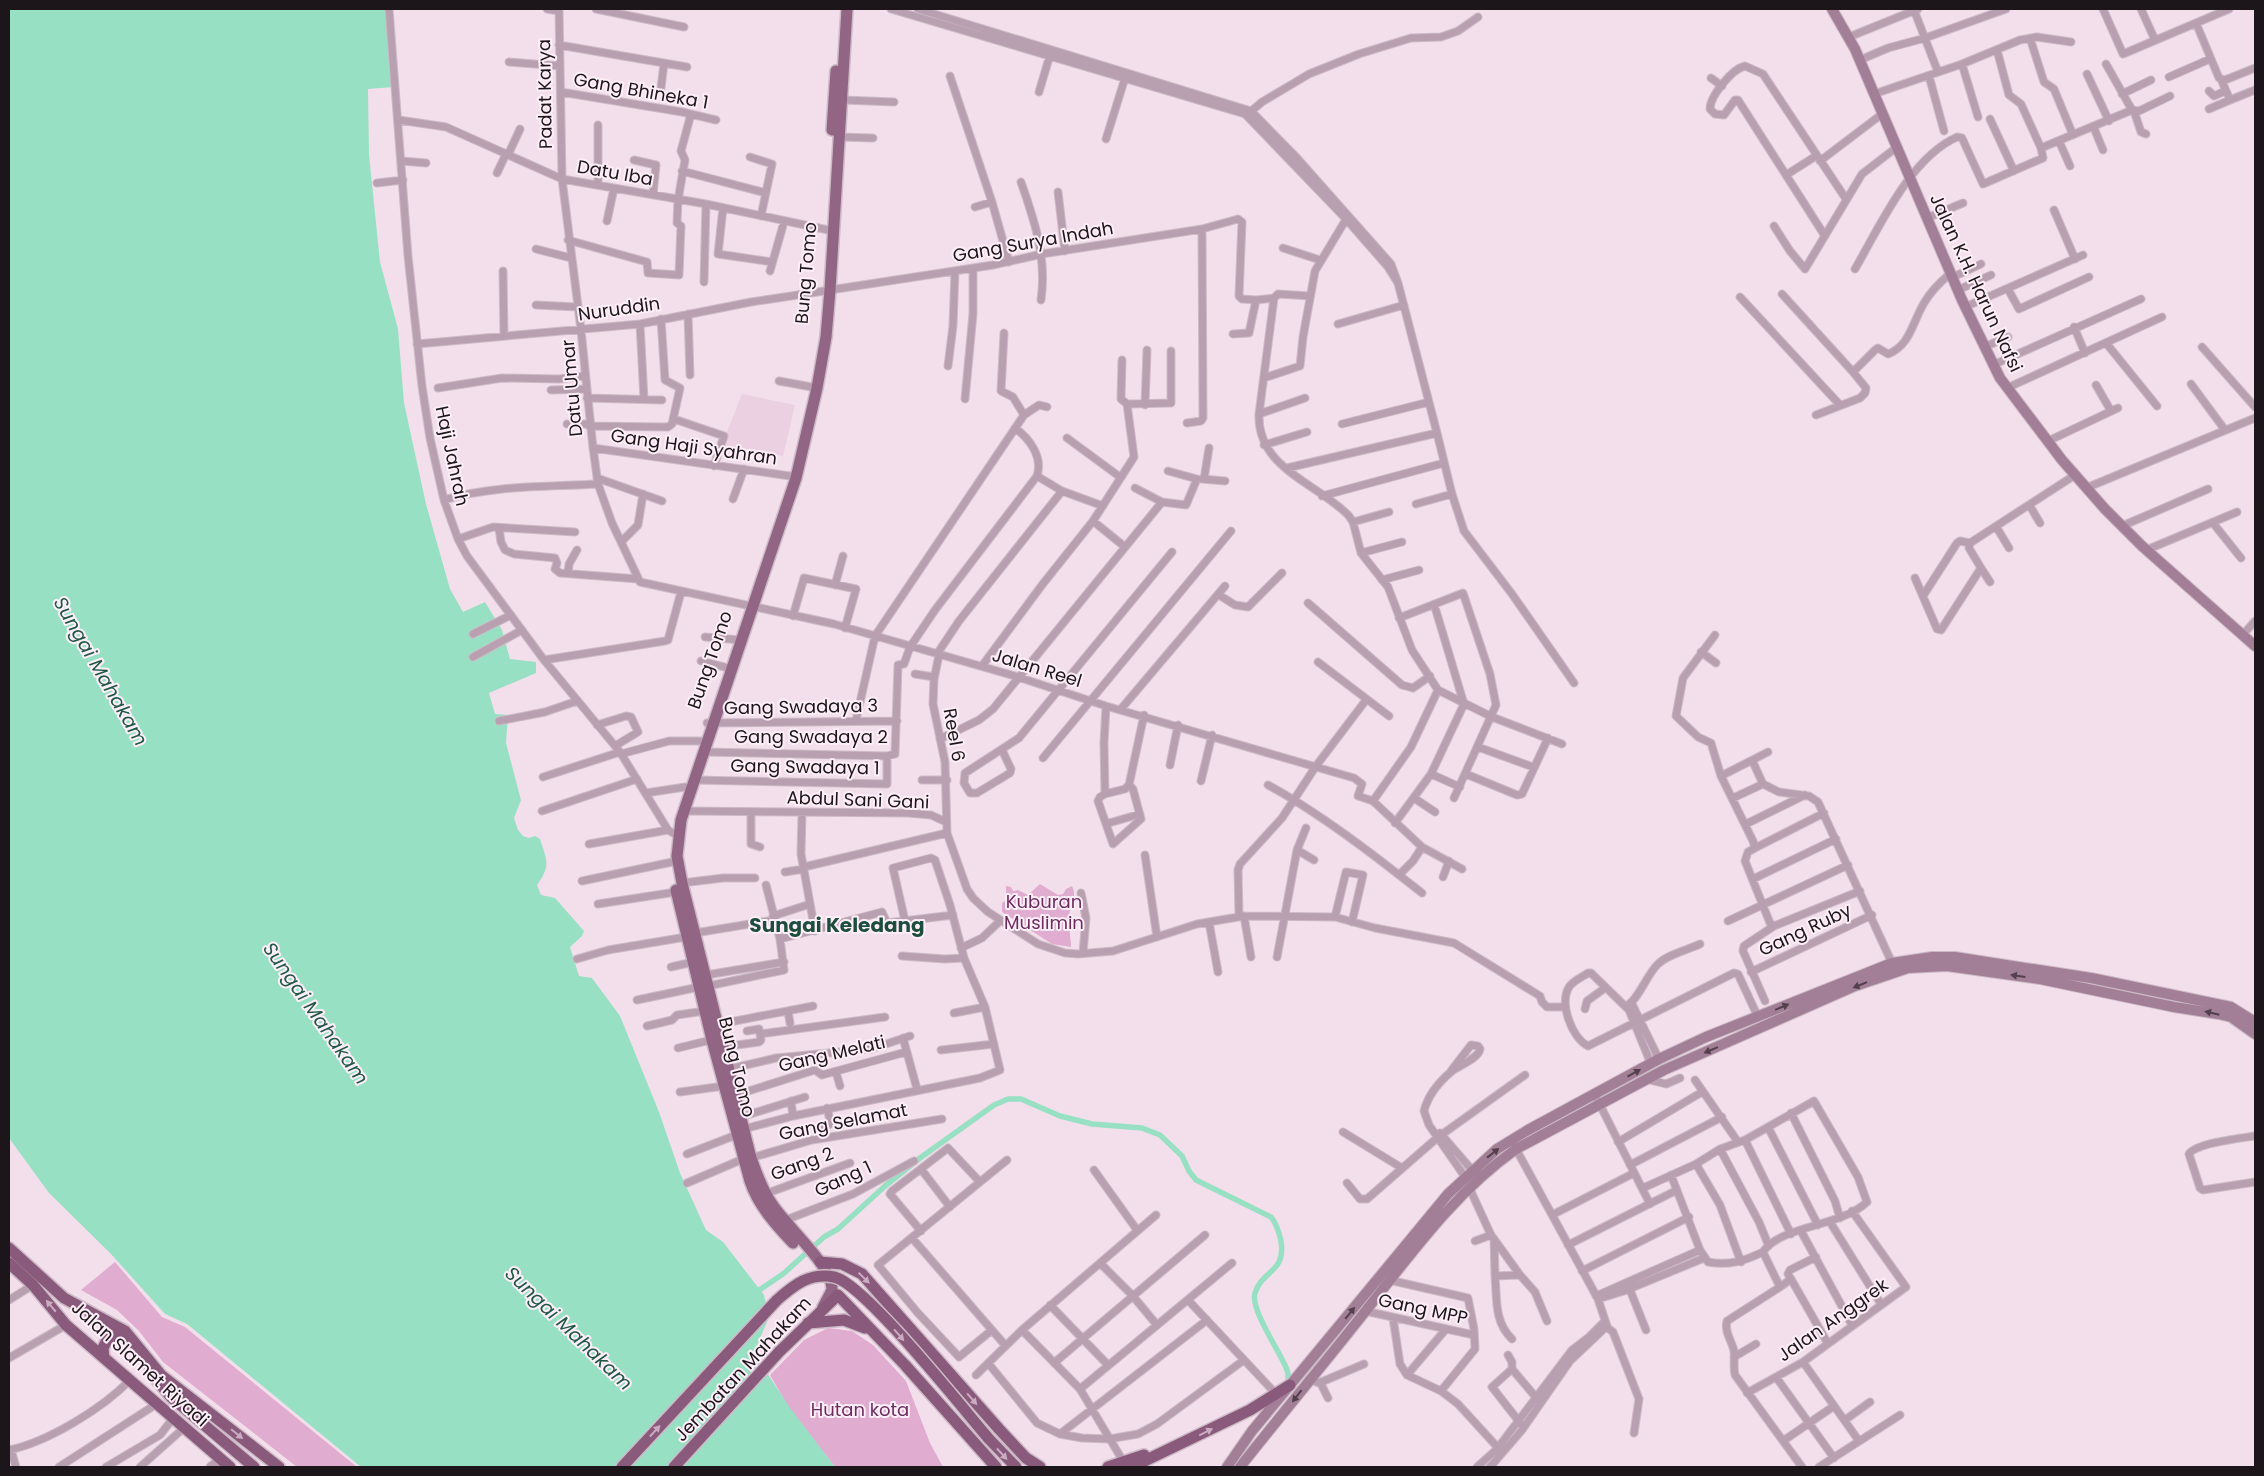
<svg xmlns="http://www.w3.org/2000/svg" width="2264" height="1476" font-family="Poppins,sans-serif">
<rect width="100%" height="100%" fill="#f3dfec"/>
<path fill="#ead0e1" d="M742 394 795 405 783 456 721 447Z"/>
<path fill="#e0accf" d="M1040 884 1058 895 1063 894 1066 889 1072 886C1078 898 1069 906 1069 918 1068 925 1071 938 1071 947L1052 944 1002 912V903L1006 900V886L1011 887 1013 891 1018 890 1028 895Z
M115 1262 162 1317 185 1327 357 1467H297L163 1362 139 1331 117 1310 81 1290Z
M828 1328 852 1331 873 1345 906 1381 930 1443 943 1467H835L789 1408 770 1375 804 1340Z"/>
<path fill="#98e0c3" d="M9 9H388L393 87 368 89 369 155 380 262 398 329 404 403 426 504 450 589 463 612 485 602 502 630 510 659 536 662V673L489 693 495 714 508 715 506 743 521 800 514 818 518 830 523 836 529 838 535 836 540 839C547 861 551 865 537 885L541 895 555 898 584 931 582 936 570 947 579 976 592 978 620 1016 659 1112 680 1173 706 1230 723 1242 764 1295 769 1317 754 1353 790 1408 835 1467H361L187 1324 165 1314 111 1254 49 1193 9 1138Z"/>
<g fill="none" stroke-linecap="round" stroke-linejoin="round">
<path stroke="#98e0c3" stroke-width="5.5" d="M755 1293 783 1274 824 1237 838 1229 885 1186 920 1158 994 1105 1008 1099H1021L1060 1116 1092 1124 1142 1128 1160 1135 1182 1156 1189 1171 1196 1180 1271 1217C1277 1224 1279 1232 1281 1241 1286 1273 1262 1270 1255 1293 1250 1310 1281 1353 1287 1370 1289 1374 1288 1380 1288 1385"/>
<defs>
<path id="minor" d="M389 9 408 256 422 386 430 438 444 500 458 539 467 556 544 660 620 752 668 830 678 836
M547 9 559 11
M559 9 562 179 581 330 593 448 598 484 612 523 640 582 834 624 1018 677 1106 706 1354 778 1362 784 1358 796 1373 801 1422 847
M596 9 684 27
M891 9 1245 114 1346 219 1388 267 1398 283 1391 264 1297 158 1251 111 918 9
M2103 9 2123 54 2229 9
M2141 9 2155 40
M1914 10 1938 72
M2196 23 2219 78 2225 80 2255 68
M1849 37 1918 9
M2030 38 2044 82 2054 89 2073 135
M559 45 687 67
M1860 60 1888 48 1925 38 2006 9
M509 62 560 66
M1962 64 1978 117
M2106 64 2132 110
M2087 74 2109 121
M950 76 992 202 1009 262
M1929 76 1944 131
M2169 77 2210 59
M1711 78 1722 86
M2221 79 2230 100 2255 90
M661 88 664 63
M2209 91 2214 96 2225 91
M561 92 682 112 716 120
M1039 92 1050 55
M1874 94 1962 64 2020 40 2037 37 2071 42
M2122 94 2151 80
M843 100 894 102
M2209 109 2230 100
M2134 111 2141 132 2146 134
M1249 113 1262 102 1309 74 1359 54 1411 38 1441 37 1458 31 1478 17
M1990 119 2014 171
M399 120 446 127 562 179 706 204 833 231
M2094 128 2103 150
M839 137 873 138
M1106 139 1125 78
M2059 141 2070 166
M2041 148 2132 110 2139 111 2170 96
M508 155 520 129
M750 157 772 164 761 216
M634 160 656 165 653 195
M402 161 426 163
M1820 161 1882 114
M682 171 766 193
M497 173 506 154
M1786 175 1816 156
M1021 182C1035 222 1047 258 1041 300
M377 183 403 180
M598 185V125
M1058 192 1065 251
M975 207 992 202
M723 208 718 254 772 262
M2054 210 2075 259
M1927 218 1963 203
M607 221 614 188
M1774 226 1790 251 1805 269 1862 174 1897 147
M1825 236 1738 100H1735L1724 115 1715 114 1710 109C1710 96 1732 69 1745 66L1763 74 1846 199
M568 240 647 262 648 273 679 275 681 226 677 223 678 200 685 160 681 151 691 114
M1283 248 1320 260
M536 249 571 258
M1855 269C1880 226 1910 158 1957 137L1962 138 1983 184 2043 158 2041 148 2021 104 2009 95 1997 50
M503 271 504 336
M770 271 784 222
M1953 277 1981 264
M704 282 706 204
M2008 289 2019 309 2089 277
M830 290 993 265 1042 254 1202 229 1238 219 1242 222 1239 296 1242 299 1256 300
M1958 290 1991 275
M1782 294 1853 372
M1740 297 1840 405
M1274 298 1278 294 1310 296
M536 305 578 307
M1965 307 2083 255
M688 314 690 375
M640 324 644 399
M1338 324 1404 305
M2074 327 2085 353
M1004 333 1001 391 1013 397 1024 415 1039 405 1047 407
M1233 334 1249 333 1256 300 1274 298 1259 414C1257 469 1318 483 1349 516L1353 522 1361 553 1388 587 1412 650 1438 690 1411 747 1373 801
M2106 343 2157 406
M417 344 640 324 751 302 824 291
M1984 347 2008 337
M2202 347 2255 407
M1993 365 2141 299
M948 366 953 326 955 271
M1264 378 1300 366 1303 337 1315 271 1348 216
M779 381 817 388
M2191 384 2225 430
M2096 385 2111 411
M438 388 502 378 559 379 584 376
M2007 388 2162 317
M551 390 586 389
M587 398 662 400
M965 399 973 314V268
M1127 404 1171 403V351
M1145 405 1147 350
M1259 414 1305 398
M1816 415 1860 398 1865 393 1866 388 1853 372 1875 350 1878 348 1888 354C1910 346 1913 321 1924 303 1931 291 1940 282 1951 273
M674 419 724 436 714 466
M1187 423 1201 421 1203 418 1202 229
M567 424H589
M1342 424 1429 402
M589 426 668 427 672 424 680 388 665 380 661 319
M1437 433 1452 494 1464 531 1512 594 1574 683
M1067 438 1120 477
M2048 441 2118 408
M1264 445 1307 432
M593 448 790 476
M1287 468 1437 433 1398 283
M1037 476 1062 491 1103 506
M597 478 662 501
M1202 479 1225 481
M1204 479 1209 448
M2086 488 2255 418
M1322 496 1444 463
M733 499 744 469
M444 500C493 485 547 487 598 484
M1162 502 1186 505 1197 479 1168 471
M1416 504 1452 494
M2030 506 2040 523
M1093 521 1125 547
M1353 522 1389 512
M2213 523 2241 558
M2122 526 2208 489
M499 528 501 542 505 550 514 554 555 558 557 563 555 569 560 573 638 579
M1997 528 2009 548
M458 539 493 527 575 532
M621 542 638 525 643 494
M2151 548 2237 512
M1361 553 1402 542
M1981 568 1990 582
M568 573 569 564 577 550
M1915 578 1937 629 1941 630 1981 568 1969 548 1970 543 2075 475
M1382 580 1419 570
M835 585 843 556
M1219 595 1235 605 1248 607 1282 573
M1923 596 1957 543 1960 541 1970 543
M1308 603 1402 685 1413 688 1430 676
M793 616 804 578 856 589 845 628
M1399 618 1463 593 1490 674 1496 705 1454 798
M2247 630 2255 621
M473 634 511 615
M1715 635 1683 678 1676 716 1698 737 1711 743 1721 776 1753 841 1755 848 1748 852 1745 861 1770 923 1774 926
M705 637 741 640
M1701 652 1716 663
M937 654 959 621 1062 491
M939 655 934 679 933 704 945 762 947 833 967 889 973 898 988 912 1038 944 1065 953 1078 954 1113 951 1197 924 1244 916 1335 917 1346 872 1363 875 1352 922
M473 657 522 630
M544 660 665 641 668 640 681 592
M701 661 732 669
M1318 662 1389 716
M982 666 1042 585 1093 521 1134 457 1127 404 1121 399 1122 360
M915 674 934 677
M1438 690 1492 717 1562 744
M1106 706 1104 743 1105 794 1125 789 1129 785 1144 715
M1121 709 1225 586
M856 720 875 636 1024 415
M499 721 545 712 577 701
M707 723 897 721
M597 725 626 716 631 717 638 732 615 746
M940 739 979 720 993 709 1162 502 1135 488
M1478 747 1533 767
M1002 750 1011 769 1010 773 977 793H970L964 783 965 773 1019 738 1172 552
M704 752 887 756 895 754 898 665 904 664 910 647 935 610 1037 476C1043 457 1030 439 1015 428
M621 754 669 741H700
M1043 758 1231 531
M1752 760 1763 784
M1170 765 1178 725
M1431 774 1460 787
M1466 774 1517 795 1522 794 1548 738
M1721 776 1768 752
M543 777 620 752
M694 780 887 784V756
M922 780H947
M1201 781 1212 735
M1268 785C1314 810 1357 842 1399 875L1413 861 1422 847 1462 869
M646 793 685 787
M1105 794 1100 797 1098 801 1113 844 1141 819 1133 789 1129 785
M1414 798 1435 812
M1733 798 1763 784 1779 792 1809 796 1818 802 1892 963
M542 811 637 779
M684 811 907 813 931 815 946 822
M751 812V844L760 847
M802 813 801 854 815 931
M1109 823 1140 814
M1395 823 1431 774 1464 704 1434 604
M1746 824 1805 795
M589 844 668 830
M1755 848 1824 813
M1297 850 1314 860
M1145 855 1157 937
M804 867 947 833
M785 872 804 869
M1399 875 1422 893
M1443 877 1449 861
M1753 879 1836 839
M582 881 677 861
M682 883 723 878H755
M1081 893 1086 918 1083 953
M598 904 676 892
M773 916 810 904
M1244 916 1251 957
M1239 917 1238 870 1240 864 1282 818 1316 766 1366 700
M1335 917 1375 928 1454 943 1540 996 1542 1002 1547 1007H1564
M1728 921 1848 865
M1209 922 1218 972
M695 933 774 920
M780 939 882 912 887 923 953 915
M961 948 982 938 1001 920
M902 956 945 959 964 958
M1277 957 1297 850 1306 828
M577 959 608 950 686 937
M671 967 693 962
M1751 972 1872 915
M706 975 784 962
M708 986 784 970 780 939 766 885
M637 1000 699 987
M1765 1001 1743 951 1744 946 1774 926 1860 891
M1632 1004 1659 1059
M1626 1006C1638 1001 1647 974 1658 964 1668 954 1688 950 1700 944
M1585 1009 1587 1001 1605 988
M788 1011 790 1023
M954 1013 985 1007
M714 1025 813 1006
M647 1026 672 1020 677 1015 705 1011
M747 1031 759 1029 760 1034
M903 1038 917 1089
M722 1047 759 1042 761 1040 760 1034 885 1017
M678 1048 715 1039
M941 1050 994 1044
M1651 1064 1629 1010 1591 973H1588C1582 977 1573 981 1569 987 1559 1004 1572 1038 1588 1046L1734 973 1738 974 1758 1017
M729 1069 776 1058 871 1049 910 1036
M1451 1071 1471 1045 1478 1046 1480 1049C1478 1059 1460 1065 1452 1071 1440 1081 1428 1095 1424 1111L1429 1125 1465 1177
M836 1072 840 1086
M1646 1079 1666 1084 1680 1078
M1695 1080 1738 1142
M680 1092 724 1086
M736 1095 815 1070 822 1075 906 1052
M1595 1095 1650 1204
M791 1101 793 1116 980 1078 1000 1070 985 1007 964 958 950 905 935 860 931 858 893 868 905 921
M1791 1113 1835 1201 1840 1218
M741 1117 805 1097
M824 1126 831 1124 827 1108
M1768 1127 1818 1225
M744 1129 793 1116
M1343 1132 1402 1168
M1440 1133 1472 1170
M2255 1136C2242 1138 2196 1143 2189 1154L2200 1188 2203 1190 2255 1182
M1745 1140 1791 1234
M1618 1142 1702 1092
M687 1154 736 1135
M751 1158 812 1140 942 1119
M1696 1164 1720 1205 1741 1262
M1630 1165 1722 1117
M921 1169 950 1207
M1094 1170 1137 1230
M1671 1175 1700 1250 1708 1262C1729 1266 1744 1261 1763 1252
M687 1183 743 1159
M1347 1183 1360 1199H1367L1437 1138 1525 1075
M1469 1187 1491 1235 1520 1275 1535 1292 1547 1321
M1643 1188 1696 1164 1720 1149
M765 1194 850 1163
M1552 1215 1634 1173
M783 1221 853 1194 914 1161
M1830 1222 1881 1304
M921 1231 890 1194 892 1191 948 1148 980 1182
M1801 1231 1852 1325
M912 1238 1005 1345
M1494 1239 1495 1276
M1475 1241 1491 1235
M1568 1245 1677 1190
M1763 1252C1781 1225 1841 1227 1867 1202L1858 1177 1814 1101 1745 1140 1720 1149 1759 1222 1768 1244
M1763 1252 1780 1287 1791 1279 1827 1342
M1100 1263 1132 1295 1157 1325
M1582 1271 1689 1217
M1791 1279 1788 1274 1790 1270 1816 1257
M1389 1280 1468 1298 1474 1329 1475 1349 1441 1391
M1628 1285 1646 1330
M1780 1287 1727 1321C1724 1332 1732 1341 1734 1351 1735 1359 1733 1367 1735 1375L1802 1467
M1596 1296 1700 1250
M1598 1299 1624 1291 1704 1258
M9 1300 33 1285
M1188 1300 1276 1394
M1050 1305 1108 1365
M1365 1311 1474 1335
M1393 1318 1400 1364 1407 1375 1441 1391 1458 1404 1500 1450
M1604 1325 1613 1332 1639 1399 1634 1433
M992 1330 959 1357 917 1312 878 1265 1007 1160
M1022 1330 1080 1389 1123 1461
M1512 1339C1494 1322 1497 1298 1495 1276L1520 1275
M1508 1355 1512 1362V1369L1539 1401
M1734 1357 1756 1344
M9 1358 66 1325
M1803 1362 1859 1441
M988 1363 1037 1423 1060 1434 1082 1438 1109 1439 1138 1434 1157 1424 1244 1360
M1054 1363 1205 1235
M1512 1369 1492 1387 1521 1424
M976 1375 1022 1330 1156 1215
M1407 1375 1446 1329
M1776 1377 1834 1458
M1309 1379 1319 1383 1364 1364
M1320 1382 1328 1398
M1080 1389 1232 1263
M1747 1393 1803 1362 1906 1287 1852 1211
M1845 1420 1870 1402
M1060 1434 1207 1320
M1783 1441 1834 1406
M9 1450C48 1442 103 1408 130 1380
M11 1450 16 1467
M59 1467 158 1403
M106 1467 160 1435 174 1417
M140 1467 185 1427
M1477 1467 1497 1449 1572 1350 1589 1337 1604 1322
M1490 1467 1522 1430 1570 1361 1607 1326 1598 1299 1516 1149
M1819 1467 1900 1415"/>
<path id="tertiary" d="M211 1467 221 1460"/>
<path id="secondary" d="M1832 9 1855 49 1962 300 2000 378 2062 460 2105 509 2142 546 2255 646
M1227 1467 1252 1431 1448 1194 1497 1149 1528 1130 1659 1059 1706 1037 1892 963 1932 957H1955L2091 978 2231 1007 2255 1022
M1240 1467C1281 1415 1323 1365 1364 1313 1411 1254 1454 1193 1516 1149L1664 1070 1855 986 1908 968 1947 966 2040 979 2174 1007 2218 1014 2231 1017 2255 1034"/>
<path id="primary" d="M832 130 836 71
M676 890 712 1040 750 1181C758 1205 775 1224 793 1243
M823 1307 832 1290C833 1266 785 1225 772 1204 762 1190 757 1174 751 1158L682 883 677 856 681 820 796 478 817 388 826 337 830 290 847 9"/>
<path id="trunk" d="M9 1248 64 1298 125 1331 161 1375 279 1467
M820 1262 842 1264 862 1274 999 1429 1026 1458 1040 1467
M9 1263 33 1285 66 1325 230 1467
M808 1323 844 1320 865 1328
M104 1358 103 1348 108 1338 116 1336 134 1343
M150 1372 171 1397 254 1467
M989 1439 1016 1467
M622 1467 777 1300
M674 1467 779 1352 838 1295 905 1365 996 1467
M1108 1467 1144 1455
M1132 1467 1250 1410 1290 1385"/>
</defs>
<use href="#minor" stroke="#ccbbc6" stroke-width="9"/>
<use href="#tertiary" stroke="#ccbbc6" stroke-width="11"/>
<use href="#secondary" stroke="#ccbbc6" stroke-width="12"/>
<use href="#primary" stroke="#ccbbc6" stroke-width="14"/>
<use href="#trunk" stroke="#ccbbc6" stroke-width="14"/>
<use href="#minor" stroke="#b9a0b1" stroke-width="7"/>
<use href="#tertiary" stroke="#b9a0b1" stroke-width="9"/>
<use href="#secondary" stroke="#a37e97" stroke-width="10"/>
<use href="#primary" stroke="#926584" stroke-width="11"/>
<use href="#trunk" stroke="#8a5a7c" stroke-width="11"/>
<defs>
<path id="trunk-bridge" d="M777 1300C794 1285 810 1272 834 1277 864 1283 964 1410 989 1439"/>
</defs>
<use href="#trunk-bridge" stroke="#ccbbc6" stroke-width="14" stroke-linecap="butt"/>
<use href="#trunk-bridge" stroke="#8a5a7c" stroke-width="11"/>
</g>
<defs><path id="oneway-solid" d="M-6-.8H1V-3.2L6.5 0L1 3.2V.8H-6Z" transform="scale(1.25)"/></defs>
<g fill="#52404c">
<use href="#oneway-solid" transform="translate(2018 976) rotate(-172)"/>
<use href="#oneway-solid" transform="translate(1860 985) rotate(158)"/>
<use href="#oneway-solid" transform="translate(1782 1007) rotate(-23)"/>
<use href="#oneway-solid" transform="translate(2212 1013) rotate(-167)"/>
<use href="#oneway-solid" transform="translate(1711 1050) rotate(157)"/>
<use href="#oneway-solid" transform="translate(1634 1073) rotate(-29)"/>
<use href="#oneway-solid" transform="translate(1493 1153) rotate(-38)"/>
<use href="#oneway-solid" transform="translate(1350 1313) rotate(-51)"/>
<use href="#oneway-solid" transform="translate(1297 1396) rotate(128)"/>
</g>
<g fill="#caabc0">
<use href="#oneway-solid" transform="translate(864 1278) rotate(44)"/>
<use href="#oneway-solid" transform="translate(51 1306) rotate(-130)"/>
<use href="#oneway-solid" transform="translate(899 1335) rotate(49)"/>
<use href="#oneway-solid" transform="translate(972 1399) rotate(49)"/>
<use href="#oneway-solid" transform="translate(655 1431) rotate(-47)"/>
<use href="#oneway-solid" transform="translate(1206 1432) rotate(-27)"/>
<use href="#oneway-solid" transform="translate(237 1434) rotate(39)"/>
<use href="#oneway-solid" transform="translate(1002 1454) rotate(47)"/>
</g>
<g text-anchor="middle" stroke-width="4" stroke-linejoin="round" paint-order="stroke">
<g font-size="18" fill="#1c161a" stroke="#feeef8">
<text transform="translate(641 91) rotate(10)" y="6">Gang Bhineka 1</text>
<text transform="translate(545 94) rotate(-91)" y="6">Padat Karya</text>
<text transform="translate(615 173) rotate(10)" y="6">Datu Iba</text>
<text transform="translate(1033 242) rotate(-10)" y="6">Gang Surya Indah</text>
<text transform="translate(806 273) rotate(-85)" y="6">Bung Tomo</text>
<text transform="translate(1976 283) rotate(65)" y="6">Jalan K.H. Harun Nafsi</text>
<text transform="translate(619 309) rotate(-8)" y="6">Nuruddin</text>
<text transform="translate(572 388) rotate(-95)" y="6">Datu Umar</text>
<text transform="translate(694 447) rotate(8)" y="6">Gang Haji Syahran</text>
<text transform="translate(452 456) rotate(78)" y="6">Haji Jahrah</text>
<text transform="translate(710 660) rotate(-71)" y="6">Bung Tomo</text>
<text transform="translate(1037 668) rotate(17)" y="6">Jalan Reel</text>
<text transform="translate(801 707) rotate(-1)" y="6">Gang Swadaya 3</text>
<text transform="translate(954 735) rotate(80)" y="6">Reel 6</text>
<text x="811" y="743">Gang Swadaya 2</text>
<text transform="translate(805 767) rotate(1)" y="6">Gang Swadaya 1</text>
<text transform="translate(858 800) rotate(2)" y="6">Abdul Sani Gani</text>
<text transform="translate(1805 930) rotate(-25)" y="6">Gang Ruby</text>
<text transform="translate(832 1054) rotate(-13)" y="6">Gang Melati</text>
<text transform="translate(737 1067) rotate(76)" y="6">Bung Tomo</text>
<text transform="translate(843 1122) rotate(-11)" y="6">Gang Selamat</text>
<text transform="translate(802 1164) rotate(-20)" y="6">Gang 2</text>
<text transform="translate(843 1179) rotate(-25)" y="6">Gang 1</text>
<text transform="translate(1423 1309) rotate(12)" y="6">Gang MPP</text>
<text transform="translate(1833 1320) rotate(-35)" y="6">Jalan Anggrek</text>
<text transform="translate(140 1364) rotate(42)" y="6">Jalan Slamet Riyadi</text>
<text transform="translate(743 1369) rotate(-47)" y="6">Jembatan Mahakam</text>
</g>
<g font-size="18" fill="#6e2b5d" stroke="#feeef8">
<text x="1044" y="908">Kuburan<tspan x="1044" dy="21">Muslimin</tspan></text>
<text x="860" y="1416">Hutan kota</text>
</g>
<g font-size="19" font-style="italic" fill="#205845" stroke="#feeef8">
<text transform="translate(101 671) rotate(60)" y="7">Sungai Mahakam</text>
<text transform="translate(316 1013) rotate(55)" y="7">Sungai Mahakam</text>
<text transform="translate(569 1328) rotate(44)" y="7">Sungai Mahakam</text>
</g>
<g font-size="20" font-weight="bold" fill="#1d4d3c" stroke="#feeef8">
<text x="837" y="932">Sungai Keledang</text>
</g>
</g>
<rect width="2264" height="1476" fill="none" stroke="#1c161a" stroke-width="20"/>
</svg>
